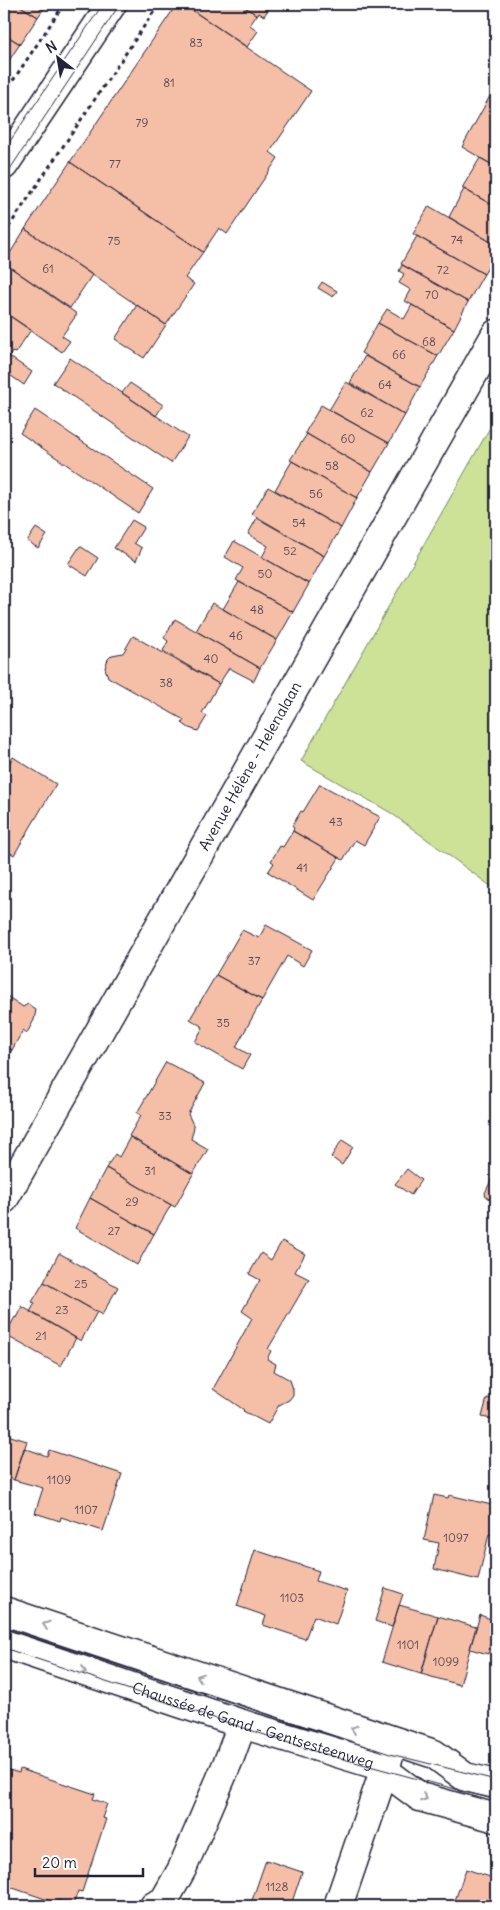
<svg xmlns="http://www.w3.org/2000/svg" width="500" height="1910" font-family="Delius,sans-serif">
<rect width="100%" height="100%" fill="#fff"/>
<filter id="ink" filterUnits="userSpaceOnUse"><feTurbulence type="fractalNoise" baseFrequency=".02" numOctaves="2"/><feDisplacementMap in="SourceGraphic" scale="10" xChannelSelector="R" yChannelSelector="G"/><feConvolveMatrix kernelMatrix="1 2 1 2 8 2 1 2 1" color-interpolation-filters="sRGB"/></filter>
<g filter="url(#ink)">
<path fill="#cde297" stroke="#788269" d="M496 417V890L391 813 301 761Z"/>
<path fill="#f5bfa7" stroke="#22223b" d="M4 4H17L38 17 20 44 4 34Z
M17 4H47L38 17Z
M177 4H183L311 91 270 152 278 158 227 234 219 228 203 252 70 162Z
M183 4H240L257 15 250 25 258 31 247 47Z
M240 4H272L264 16 259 13 257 15Z
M4 34 20 44 4 68Z
M490 96 496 99V167L462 147Z
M480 158 496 167V207L462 188Z
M70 162 203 252 185 278 194 284 166 325 25 229Z
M464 189 496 207V245L449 217Z
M429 206 496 245V254L484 274 413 234Z
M25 229 92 275 70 308 4 263Z
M417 236 484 274 468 302 401 264Z
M4 263 77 314 62 336 70 341 62 352 4 312Z
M402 265 468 302 454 329 405 301 411 290 399 283 404 274 399 271Z
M322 282 337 291 333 297 318 288Z
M137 305 166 325 144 358 115 339Z
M412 305 454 329 438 356 378 323 387 309 404 319Z
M4 312 31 330 15 353 12 352 9 357 4 353Z
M378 323 438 356 420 387 361 353Z
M4 353 32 372 24 385 4 371Z
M365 356 420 387 405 415 350 383Z
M70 358 188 437 171 463 53 383Z
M346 382 405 415 389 443 329 410Z
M130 383 163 405 156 416 122 393Z
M321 405 389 443 372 472 305 433Z
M35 410 153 489 138 513 20 433Z
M307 434 372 472 357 498 290 460Z
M292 461 357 498 341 528 275 490Z
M268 487 341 528 324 556 252 514Z
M257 518 324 556 309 584 262 557 268 546 248 534Z
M132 520 144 527 134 543 142 548 136 561 114 548Z
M36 528 47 535 38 548 27 541Z
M234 541 309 584 293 612 236 580 243 568 225 557Z
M80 546 98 558 87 576 68 564Z
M239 582 293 612 277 640 223 609Z
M212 603 277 640 260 668 196 631Z
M175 619 260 668 254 681 229 668 219 684 163 651 168 641 164 638Z
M133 636 219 684 202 713 207 716 198 731 189 728 182 723 184 720 108 677 105 668 108 659 112 655 123 653Z
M13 757 56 784 14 855 4 849V772Z
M320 784 380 817 364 845 355 840 343 860 293 831 294 828 292 826 301 811 303 812Z
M293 831 339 858 313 900 268 872 274 863 271 861 280 846 283 847Z
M266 925 312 950 303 966 287 956 262 1000 216 975 242 930 259 938Z
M216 975 262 1000 236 1047 250 1055 242 1069 195 1042 203 1027 190 1019Z
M4 994 23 1007 28 1004 36 1010 34 1020 27 1033 23 1030 12 1050 4 1046Z
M4 1046 12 1050 4 1064Z
M166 1062 205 1083 188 1114 194 1127 191 1139 208 1149 193 1174 129 1136 141 1115 137 1113Z
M130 1137 193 1174 175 1207 106 1168 115 1154 119 1157Z
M342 1140 353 1147 342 1165 331 1157Z
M106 1168 171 1205 154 1234 90 1198Z
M407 1169 421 1180 411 1195 395 1184Z
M496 1170V1203L486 1197 485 1193Z
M90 1198 154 1234 137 1265 75 1228Z
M282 1241 305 1254 295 1272 309 1279 268 1349 271 1351 267 1359 276 1364 274 1371 290 1380 293 1389V1395L289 1400 279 1405 268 1424 243 1411 244 1410 213 1389 252 1318 242 1311 260 1280 249 1274 261 1253 271 1260Z
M59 1253 118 1287 102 1315 44 1282Z
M44 1282 97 1312 81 1341 30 1312 35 1303 32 1302Z
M21 1306 76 1338 61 1366 5 1335 15 1317 17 1318 22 1308Z
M487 1398 496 1400V1420L482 1417Z
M4 1434 27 1441 14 1480 10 1478 4 1493Z
M24 1448 47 1456 49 1450 122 1474 103 1531 61 1517 60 1521 35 1513 43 1488 14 1480Z
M434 1495 448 1498 449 1495 496 1506V1536L489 1534 478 1580 434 1569 439 1543 424 1540Z
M255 1550 319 1571 316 1581 347 1591 336 1624 314 1616 305 1639 263 1625 266 1616 237 1606Z
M385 1588 403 1594 392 1627 375 1621Z
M399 1605 438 1616 421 1674 382 1662Z
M480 1615 496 1621 488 1654 470 1649Z
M438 1616 476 1627 460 1685 421 1674Z
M6 1769 19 1773 20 1769 95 1794 93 1799 107 1804 102 1818 106 1819 82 1892 78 1891 73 1905 58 1900 57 1903 4 1885Z
M266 1860 302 1872 292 1902 299 1906H250Z
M466 1869 496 1879 494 1906H453Z"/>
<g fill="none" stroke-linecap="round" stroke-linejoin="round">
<defs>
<g id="minor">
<path id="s1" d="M4 1199 496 334"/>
<path d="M154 1906 164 1901 182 1869 230 1757 242 1724"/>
<path d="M338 1906 394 1742"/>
</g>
<g id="major">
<path d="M4 165 112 4"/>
<path d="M4 1611 434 1754 465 1777 496 1784"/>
<path id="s2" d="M4 1644 242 1724 377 1765 420 1797 496 1818"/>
</g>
</defs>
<use href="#minor" stroke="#22223b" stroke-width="31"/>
<use href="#major" stroke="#22223b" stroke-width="31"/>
<path stroke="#22223b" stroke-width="3" stroke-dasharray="4 4" stroke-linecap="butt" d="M4 94 64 4
M4 234 159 4"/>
<use href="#minor" stroke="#fff" stroke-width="28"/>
<use href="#major" stroke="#fff" stroke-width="28"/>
<path stroke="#22223b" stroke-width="1" d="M4 150 103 4
M4 178 120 4
M4 1628 390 1754 496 1780
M4 1648 310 1750 496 1800"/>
</g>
<defs><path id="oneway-chevron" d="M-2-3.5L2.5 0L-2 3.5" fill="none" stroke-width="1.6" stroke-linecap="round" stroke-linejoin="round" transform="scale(1.25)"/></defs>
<g stroke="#9c9ca7">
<use href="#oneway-chevron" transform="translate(46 1625) rotate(-161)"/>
<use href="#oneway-chevron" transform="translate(83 1671) rotate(19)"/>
<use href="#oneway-chevron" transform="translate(200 1677) rotate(-161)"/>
<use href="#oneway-chevron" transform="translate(354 1729) rotate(-161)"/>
<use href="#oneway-chevron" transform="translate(424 1798) rotate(20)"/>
</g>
</g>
<g text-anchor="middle" stroke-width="4" stroke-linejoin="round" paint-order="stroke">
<g font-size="12" fill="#574956">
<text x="196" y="47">83</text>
<text x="169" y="87">81</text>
<text x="142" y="127">79</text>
<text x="115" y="168">77</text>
<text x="457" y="244">74</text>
<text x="114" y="245">75</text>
<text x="48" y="273">61</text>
<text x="443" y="274">72</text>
<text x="432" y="299">70</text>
<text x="429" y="346">68</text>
<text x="399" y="359">66</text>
<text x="385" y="389">64</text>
<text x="367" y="417">62</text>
<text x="348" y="443">60</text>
<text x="332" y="470">58</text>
<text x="316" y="498">56</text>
<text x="299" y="527">54</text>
<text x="290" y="555">52</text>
<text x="265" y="578">50</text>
<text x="257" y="614">48</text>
<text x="236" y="640">46</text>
<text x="211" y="663">40</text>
<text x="166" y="687">38</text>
<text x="336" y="826">43</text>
<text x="302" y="872">41</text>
<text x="254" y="965">37</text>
<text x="223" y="1027">35</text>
<text x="165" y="1120">33</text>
<text x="150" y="1175">31</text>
<text x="132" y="1206">29</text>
<text x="114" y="1235">27</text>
<text x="81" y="1288">25</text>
<text x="62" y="1314">23</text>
<text x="41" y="1340">21</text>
<text x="59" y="1484">1109</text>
<text x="86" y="1514">1107</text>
<text x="456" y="1542">1097</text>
<text x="292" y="1602">1103</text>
<text x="408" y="1649">1101</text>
<text x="446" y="1666">1099</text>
<text x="277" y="1891">1128</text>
</g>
<g font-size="15" fill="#22223b" stroke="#fff">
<text dy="5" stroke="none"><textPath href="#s1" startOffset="498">Avenue Hélène - Helenalaan</textPath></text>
<text dy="5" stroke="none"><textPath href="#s2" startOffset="262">Chaussée de Gand - Gentsesteenweg</textPath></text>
</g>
</g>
<rect width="500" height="1910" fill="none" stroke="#fff" stroke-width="20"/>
<rect x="10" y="10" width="480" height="1890" fill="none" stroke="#22223b" stroke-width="2" filter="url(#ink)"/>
<g transform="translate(58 58) rotate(329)" stroke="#ffffff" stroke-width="4" paint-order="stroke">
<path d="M0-4L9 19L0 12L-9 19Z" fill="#22223b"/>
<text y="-8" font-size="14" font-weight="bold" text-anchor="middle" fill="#22223b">N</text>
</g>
<path d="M35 1868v8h108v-8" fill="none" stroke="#22223b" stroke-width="2.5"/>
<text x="42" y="1868" font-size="15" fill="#22223b" stroke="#ffffff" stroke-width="4" paint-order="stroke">20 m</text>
</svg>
